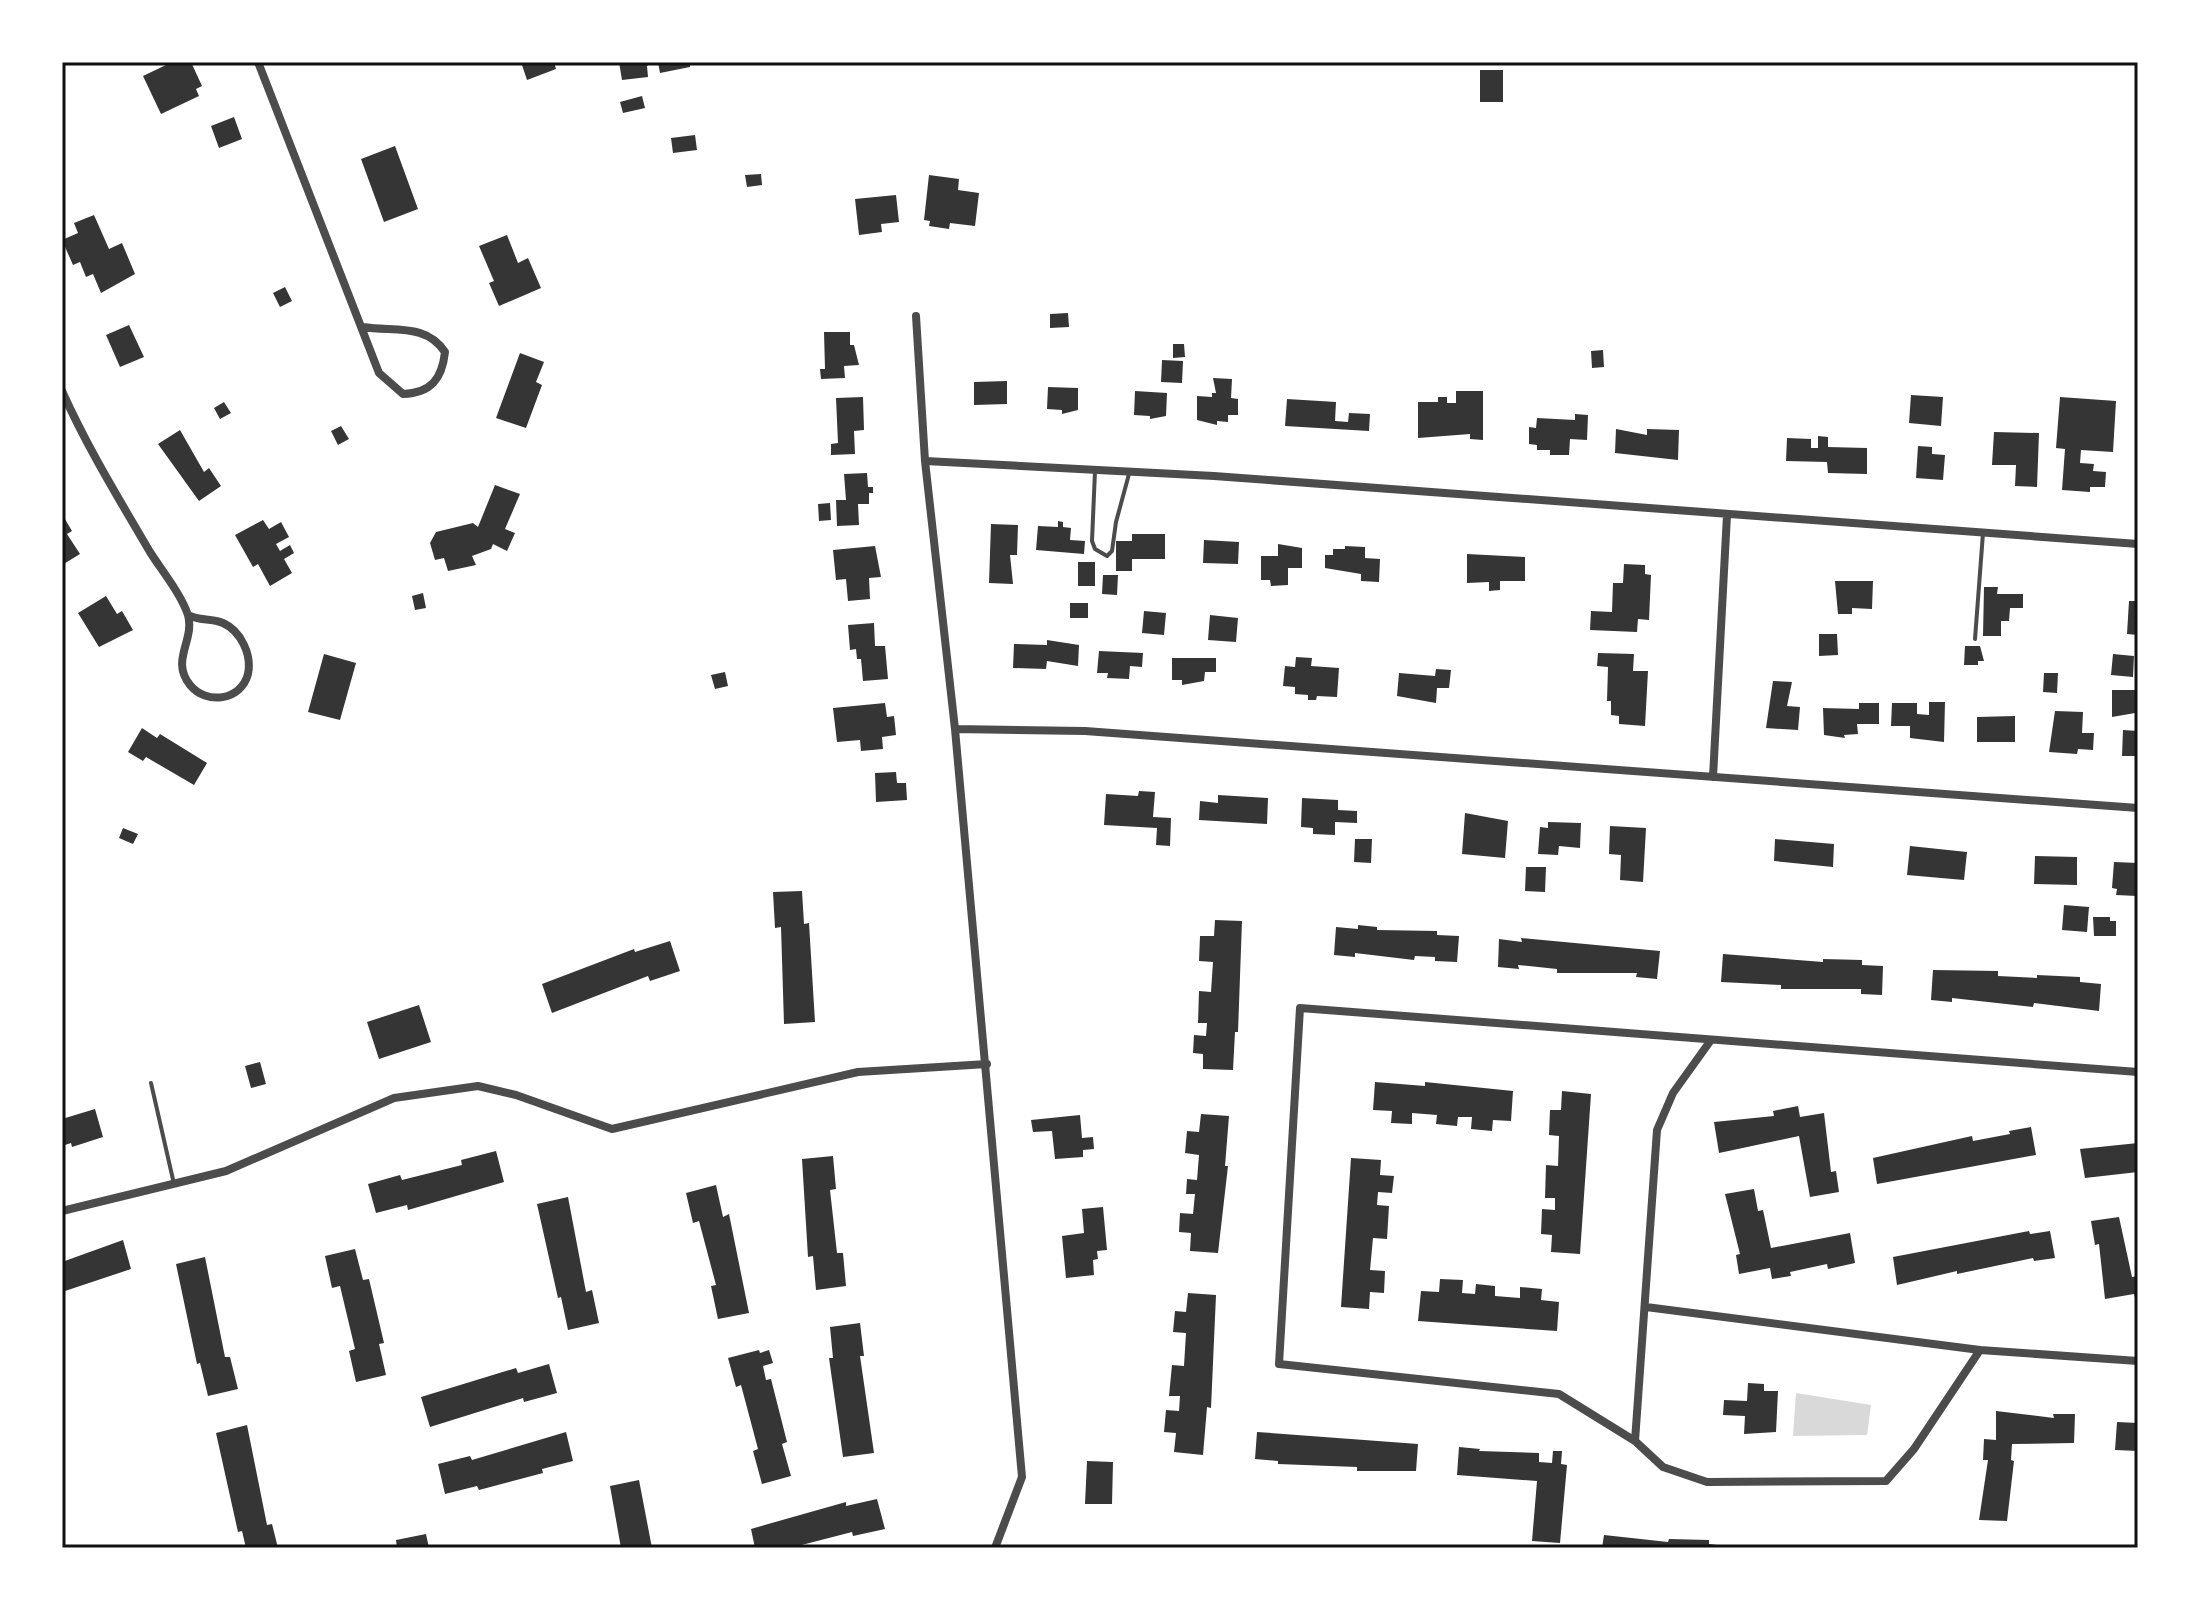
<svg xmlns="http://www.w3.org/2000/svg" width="2200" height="1610" font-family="Jost,sans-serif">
<rect width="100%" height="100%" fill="#fff"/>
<path fill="#d9d9d9" d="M1796 1393 1871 1405 1867 1435 1793 1436Z"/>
<path fill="#353535" d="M165 62H191L202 86 196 89 199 96 161 114 143 76 166 65Z
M521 62H554L556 69 527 80Z
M619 62H652L647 66 648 77 622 80Z
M658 62H690V67L660 73Z
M1480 70H1503V102H1480Z
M642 96 645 108 623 113 620 102Z
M234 117 242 139 219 148 211 126Z
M695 135 697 150 673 153 671 138Z
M395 146 418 209 384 222 361 159Z
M761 174 762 185 747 187 745 175Z
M929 175 959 179 958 190 979 193 975 226 950 223 949 229 929 226 930 221 924 220Z
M896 195 899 222 881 224 882 232 859 235 855 199Z
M94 215 109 249 122 243 135 274 101 293 93 274 86 277 80 262 73 265 62 240 78 233 74 223Z
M507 235 518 263 528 258 541 288 499 306 489 283 494 281 479 246Z
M285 287 292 301 280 307 273 293Z
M1068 313 1069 327 1050 328V314Z
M129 325 144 357 120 367 106 335Z
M824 332H850V345H854L859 365 844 366 845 378 821 379 820 369H825Z
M1173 344H1184L1185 357 1173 358Z
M1603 350 1604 367 1592 368 1591 351Z
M520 353 544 362 536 382 542 385 526 428 496 418Z
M1162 360 1183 361 1182 383 1161 382Z
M1213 378 1232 379 1231 398 1238 399V415H1228V422L1217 421V425L1197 420V396L1212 397V393H1216Z
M1007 381V404L974 405V382Z
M1048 387 1078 388V410L1062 414V410L1047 409Z
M1135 391 1167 393 1166 416 1150 419V416L1134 415Z
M1456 391H1483V440L1470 439V434L1418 438V402H1438V397H1447V403H1456Z
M1911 395 1943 397 1941 426 1909 423Z
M863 397 864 430 854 431 855 454 831 455V444L838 443 836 398Z
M2060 397 2116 401 2113 452 2081 450 2080 463 2094 464 2093 471 2106 472 2105 487H2090V492L2062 490 2065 449 2056 448Z
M1287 399 1336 402 1335 421 1348 422 1349 413 1370 414 1369 431 1285 426Z
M224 402 231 413 220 419 214 408Z
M1575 414 1588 415 1587 440 1570 439 1569 455H1550V450H1537V445L1529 444V427L1536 428 1537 418 1575 420Z
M341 426 349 439 338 445 331 431Z
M1616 429 1647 435V429L1679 430 1678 460 1615 453Z
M180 430 204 472 209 468 221 486 199 501 158 444Z
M1994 432 2039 433 2037 487 2015 486 2016 465H1992Z
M1818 436 1828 437V447L1867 448V474L1828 473 1827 462 1786 461 1787 438 1811 439V448H1818Z
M1918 446 1932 447V454L1945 455 1943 480 1916 478Z
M867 473 868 487H873V493H869V504H858L859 525 837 526 836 500H846L844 474Z
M495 485 520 494 505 529 515 533 507 551 493 544 491 549 472 556 476 565 448 571 444 558 435 560 430 543 436 532 473 523 478 527Z
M830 503 831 520 819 521 818 504Z
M62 514 72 531 67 534 80 554 62 565Z
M263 520 269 529 281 522 289 537 276 544 280 551 290 545 294 553 284 559 292 573 270 586 258 564 253 567 235 535Z
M1058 521 1063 522V527L1071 528 1070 540 1085 541 1084 554 1036 550 1038 526 1058 527Z
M991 524 1018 525 1017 555H1010L1013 584 989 583Z
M1132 534H1165V559H1132V571H1116V541H1132Z
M1204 540 1239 542 1238 564 1203 563Z
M1278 544 1302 548V568H1288V585L1271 586 1270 580H1261V556H1278Z
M875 546 881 577 869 578 870 599 848 601 846 579 836 580 833 550Z
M1345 546 1365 547V558L1380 559 1379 582 1361 581V574L1325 568V555H1333V549H1345Z
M1467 554 1525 557V581H1500V590L1489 591V582L1467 583Z
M1078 562H1095V586H1078Z
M1624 564 1645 565V574L1651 575 1649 620 1638 619 1637 632 1590 630 1591 611 1612 612 1613 583H1623Z
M1103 575H1118L1117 595 1102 594Z
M1835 581H1873L1872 609 1852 608V614H1838Z
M1984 587H1998L1997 594H2023V608H2010L2009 621H2001V636H1983Z
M423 593 426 608 415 610 412 596Z
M106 596 117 614 122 611 133 630 99 647 78 613Z
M2129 601H2138V635L2127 634Z
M1070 603H1088V618H1070Z
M1144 611 1166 613 1164 635 1142 633Z
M1210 615 1238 618 1236 642 1208 640Z
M874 623 875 646H885L888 679 863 681 861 659H857L856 649 850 650 848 625Z
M1819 634H1837L1838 655 1819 656Z
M1047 640 1079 645 1078 666 1047 661 1046 669 1013 668 1014 644 1047 645Z
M1965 646H1980L1984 661H1978V665H1964Z
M1099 651 1143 653 1142 667 1130 666 1129 679 1107 678 1108 673H1097Z
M1598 653 1634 654 1633 671H1648L1645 726 1619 724V716L1611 715V701H1607L1608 667 1597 666Z
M324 654 356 663 340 720 308 712Z
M2113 654 2134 656 2133 677 2111 675Z
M1296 657 1312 658 1311 666 1339 668 1337 697 1317 696 1316 700H1308V695L1295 694V687L1283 686 1285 666 1295 667Z
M1172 658H1216V672H1205L1204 681 1182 685V680H1172Z
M1436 669 1451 670 1449 688H1437L1436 703 1397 696 1399 673 1435 676Z
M725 672 728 686 715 689 711 675Z
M2044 673H2058L2057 693 2043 692Z
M1773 681 1792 682 1787 706 1800 707 1798 730 1766 728Z
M2112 690H2135V713L2112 717Z
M1929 702H1945L1944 742 1910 738V726H1891L1892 703H1917V714L1929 715Z
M885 703 887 717 894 716 896 735 882 737 883 749 861 751 860 740 837 742 833 708Z
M1859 703H1879V724H1857L1858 734 1844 735 1845 738 1824 735 1823 708 1859 709Z
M2055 711 2083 712 2082 733H2094L2093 750 2078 749 2077 754 2049 752Z
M2015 716V742H1977V717Z
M142 728 157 738 160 734 207 763 194 785 146 757 143 761 128 752Z
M2123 730 2138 731V756H2122Z
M896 772 897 783H906L907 800 876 802 875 773Z
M1139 791 1155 792 1153 817 1171 818 1170 846 1156 845 1157 828 1104 825 1106 794 1138 796Z
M1218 795 1268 798 1267 824 1199 820 1200 801 1218 803Z
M1302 798 1338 800V810L1357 811V823L1335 822V835L1313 834V828L1301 827Z
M1465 813 1508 821 1505 858 1462 854Z
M1548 822 1581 823 1580 848 1559 846 1558 855 1538 854 1540 827 1548 828Z
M1610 826 1646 828 1643 882 1620 880 1621 855 1609 854Z
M123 828 138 834 133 844 119 838Z
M1355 839H1372L1371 863 1354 862Z
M1775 839 1834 844 1833 867 1774 861Z
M1910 846 1967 852 1964 880 1907 875Z
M2035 856 2077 857V885L2034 884Z
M2114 862 2138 863 2137 896 2116 895 2117 889 2112 888Z
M1526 867H1546L1545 892 1525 891Z
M802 891 804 924 809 923 815 1022 784 1024 781 927 775 928 773 892Z
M2064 905 2089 907 2087 932 2062 930Z
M2093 917H2110V921H2116V936H2094Z
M1215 920 1242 921 1238 1032H1235L1233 1070 1203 1069V1054L1193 1053 1194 1035 1206 1036 1207 1023H1198L1199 991 1211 992 1213 962 1199 961 1200 936H1214Z
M1358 925 1377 927V930L1437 931V935L1459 936 1457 962 1435 961V957L1415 956 1414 960 1355 953V957L1334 955 1336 927 1358 929Z
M1521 938 1660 951 1657 979 1636 977 1637 973H1557V969L1518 965 1519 969 1498 967 1499 939 1522 942Z
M670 941 680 971 650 981 648 976 552 1013 542 984 634 949 635 952Z
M1723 954 1823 962V959L1862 960V965L1883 966 1882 995 1861 994V989H1781V985L1721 982Z
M1933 970 1998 971V976L2037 978V975L2080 977V982L2101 984 2099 1011 2034 1003 2033 1007 1952 998V1002L1931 1000Z
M419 1005 431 1042 379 1059 367 1022Z
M260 1062 266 1084 251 1088 245 1066Z
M1375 1082 1425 1086V1082L1513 1091 1511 1121 1493 1120 1492 1131 1471 1129 1472 1117H1458L1457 1126 1436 1124 1437 1115 1412 1113V1124L1391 1123 1392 1111 1373 1110Z
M1562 1091 1591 1094 1580 1254 1551 1252 1552 1235 1541 1234 1542 1209 1555 1210V1198H1545L1546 1165 1558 1166 1559 1136 1549 1135 1550 1110H1561Z
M1798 1106 1800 1117 1824 1113 1831 1172 1836 1171 1839 1192 1810 1197 1799 1136 1719 1153 1714 1122 1774 1116 1773 1111Z
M95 1109 103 1137 72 1147 71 1143 62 1146V1119Z
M1201 1114 1229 1116 1225 1166H1228L1218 1253 1190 1251 1191 1233 1179 1232 1180 1213 1193 1214 1195 1194H1186L1187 1179 1197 1180 1199 1155 1185 1153 1187 1131 1199 1132Z
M1080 1115 1082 1138 1093 1137 1094 1149 1083 1150V1157L1055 1159 1052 1131 1033 1132 1031 1120Z
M2031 1127 2036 1155 1877 1184 1873 1158 1972 1136 1973 1141 2010 1134 2009 1131Z
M2138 1143V1172L2085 1178 2080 1149Z
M496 1151 504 1182 408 1210 407 1205 376 1213 368 1184 400 1175 402 1180 462 1165 461 1160Z
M833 1156 836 1189 830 1190 837 1253H843L846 1286 816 1290 813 1256 808 1257 802 1159Z
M1351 1158 1381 1160 1380 1175 1394 1176 1392 1193 1378 1192 1377 1205 1389 1206 1387 1239 1373 1238 1370 1270 1385 1271 1384 1293 1370 1292 1369 1309 1341 1307Z
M716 1185 723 1217 729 1214 749 1313 718 1319 711 1286 716 1285 699 1221 693 1223 686 1193Z
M1754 1189 1758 1211 1763 1210 1771 1248 1850 1233 1855 1263 1828 1269 1827 1264 1790 1272 1791 1276 1772 1279 1770 1268 1739 1274 1736 1255 1740 1254 1725 1194Z
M568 1197 586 1292 592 1290 599 1323 568 1330 561 1297 558 1298 537 1204Z
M1103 1207 1107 1250 1097 1251 1098 1259 1093 1260 1094 1275 1066 1278 1062 1236 1084 1233 1082 1209Z
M2119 1217 2132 1277 2138 1276V1307L2134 1294 2105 1299 2099 1244 2095 1245 2091 1221Z
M2029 1231 2030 1234 2050 1231 2055 1258 2034 1261 2033 1258 1957 1274V1271L1897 1285 1893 1257Z
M123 1240 131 1269 62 1292V1262Z
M355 1249 363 1280 369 1279 384 1343 379 1344 386 1375 356 1382 349 1351 355 1349 340 1286 332 1288 325 1256Z
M205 1257 225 1357H230L238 1389 208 1396 200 1363 197 1364 176 1264Z
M1440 1279 1463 1280 1462 1293 1475 1294 1476 1284 1495 1286V1296L1520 1298V1287L1542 1289 1541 1300 1559 1302 1557 1331 1418 1321 1421 1291 1439 1292Z
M1188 1293 1216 1295 1211 1408 1207 1407 1203 1455 1174 1452 1176 1433 1164 1432 1166 1410 1179 1411 1180 1396H1169L1172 1365 1184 1366 1186 1333 1173 1332 1175 1311 1186 1312Z
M860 1323 864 1356H860L874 1453 843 1457 829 1358H833L830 1327Z
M759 1350 760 1353 769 1350 773 1363 763 1366 766 1380 771 1379 787 1442 782 1444 791 1476 762 1484 753 1451 758 1449 741 1385 736 1387 728 1358Z
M549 1364 557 1393 524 1402 523 1398 430 1427 421 1397 516 1368 518 1373Z
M1748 1383 1764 1384V1391H1778L1776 1432 1744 1434 1745 1416 1723 1415 1724 1400 1747 1401Z
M1996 1411 2054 1418 2053 1414H2075L2074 1443 2012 1444 2011 1460 2014 1461 2007 1521 1979 1520 1988 1460H1983L1984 1439 1996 1440Z
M2117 1422 2138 1423V1451L2115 1450Z
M247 1425 267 1525 272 1524 278 1548H246L242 1531 238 1532 216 1433Z
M566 1432 573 1461 542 1469 543 1473 479 1490 477 1486 445 1494 438 1464 470 1456 472 1460Z
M1257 1432 1418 1444 1416 1471H1357V1467L1278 1464V1461L1255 1459Z
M1459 1447 1480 1449 1479 1451 1539 1453V1462L1552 1463 1553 1451H1562L1561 1464 1567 1465 1560 1543 1532 1541 1537 1481 1457 1475Z
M1087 1461 1113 1462 1112 1504H1085Z
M639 1480 652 1548H621L610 1486Z
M877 1499 885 1529 853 1536 852 1532 790 1548H755L751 1529 846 1502V1506Z
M426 1534 429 1548H397L396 1540Z
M1604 1535 1668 1542 1669 1539 1709 1540V1544L1743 1548H1602Z"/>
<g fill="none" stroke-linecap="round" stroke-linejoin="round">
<path stroke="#4c4c4c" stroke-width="4" d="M1095 471 1092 541 1095 549 1107 556 1112 551 1116 522 1129 474
M1975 639 1983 533
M151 1083 174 1184"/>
<path stroke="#4c4c4c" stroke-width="8" d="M258 62 379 373 403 394C431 393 442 379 445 352 426 323 394 332 363 327
M916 316 925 461 955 729 1022 1477 995 1548
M62 391C87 447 119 499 150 552 162 571 181 594 188 615 195 641 170 660 190 685 206 705 241 701 248 674 252 655 241 631 223 623 211 618 199 621 188 615
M925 461 1214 476 2138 544
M955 729 1085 731 2138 808
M1713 777 1727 515
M2138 1072 1300 1008 1279 1364 1559 1394 1635 1441 1663 1467 1707 1482 1886 1481 1914 1449 1980 1350 2138 1361
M62 1211 226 1171 394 1098 478 1086 516 1095 612 1129 858 1072 987 1064
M1646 1307 1980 1350
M1635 1441 1657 1130 1673 1093 1711 1040"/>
</g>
<rect width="2200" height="1610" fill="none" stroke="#ffffff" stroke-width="128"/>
<rect x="64" y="64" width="2072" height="1482" fill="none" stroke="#111" stroke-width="3"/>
</svg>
